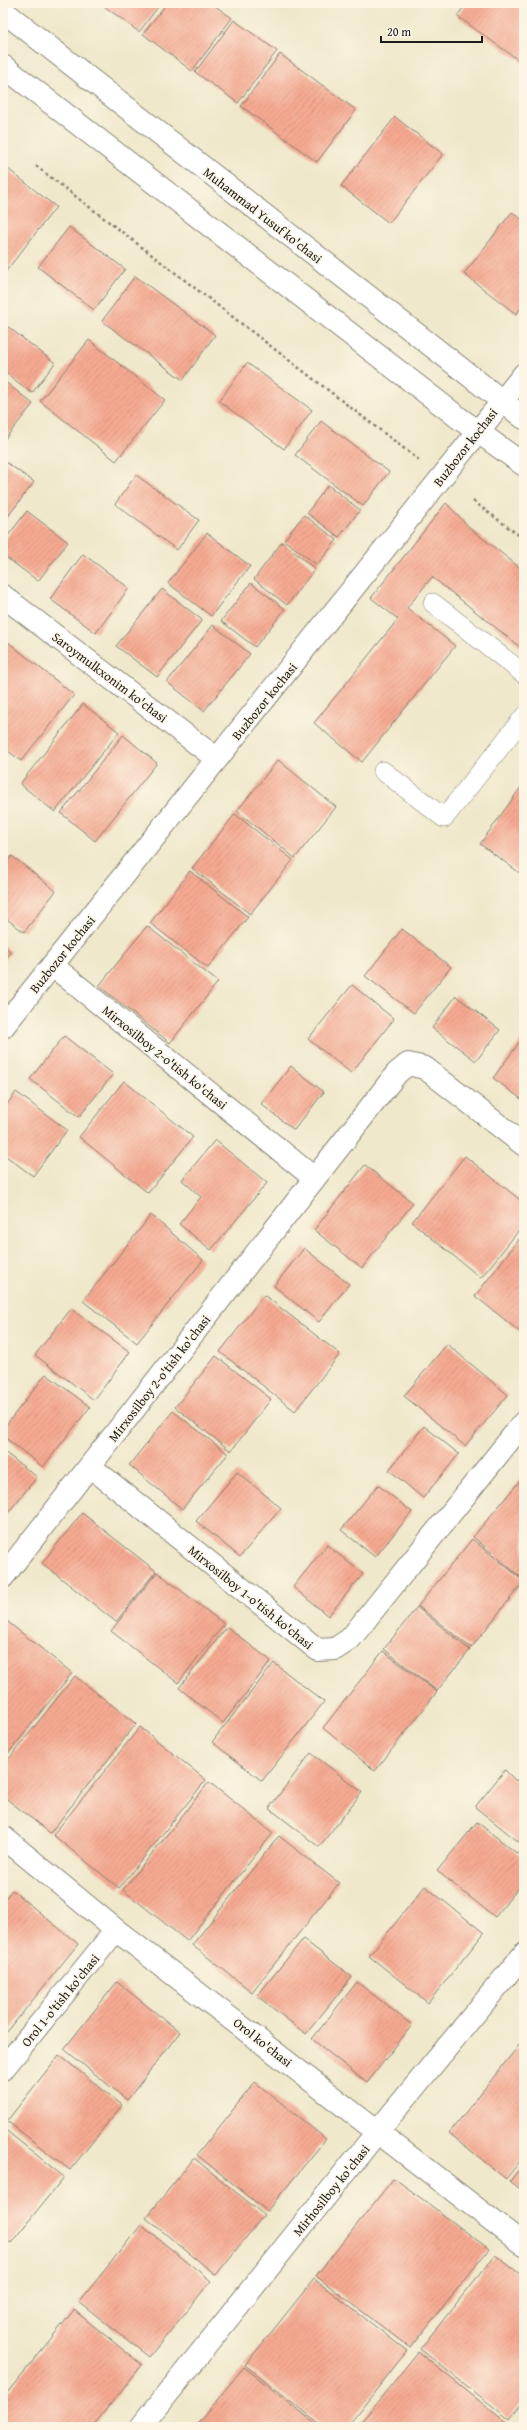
<svg xmlns="http://www.w3.org/2000/svg" width="527" height="2430" font-family="'Gentium Book Plus',serif">
<defs>
<pattern id="building-hatch" width="6" height="6" patternUnits="userSpaceOnUse"><rect width="6" height="6" fill="#f6a991"/><path d="M-1 1l2-2M0 6l6-6M5 7l2-2" fill="none" stroke="#d2917c"/></pattern>
</defs>
<rect width="100%" height="100%" fill="#fcf5e5"/>
<filter id="ink" filterUnits="userSpaceOnUse"><feTurbulence type="fractalNoise" baseFrequency=".025" numOctaves="2"/><feDisplacementMap in="SourceGraphic" scale="8" xChannelSelector="R" yChannelSelector="G"/><feConvolveMatrix kernelMatrix="1 2 1 2 8 2 1 2 1" color-interpolation-filters="sRGB"/></filter>
<filter id="wash" filterUnits="userSpaceOnUse"><feTurbulence type="fractalNoise" baseFrequency=".012" numOctaves="4" result="noise"/><feDisplacementMap in="SourceGraphic" scale="16" xChannelSelector="R" yChannelSelector="G"/><feGaussianBlur stdDeviation="0.9" result="paint"/><feColorMatrix in="noise" values="0 0 0 0 0 0 0 0 0 0 0 0 0 0 0 0 0 1.4 0 .05"/><feComposite in="paint" operator="in"/></filter>
<g filter="url(#wash)">
<rect width="100%" height="100%" fill="#efe8cb"/>
<g id="blocks">
<path fill="url(#building-hatch)" d="M100 3H161L139 32Z
M167 3H211L232 18 192 71 143 34Z
M467 3H524V64L457 16Z
M234 20 277 51 238 103 195 72Z
M280 54 356 110 317 162 241 106Z
M395 117 443 154 389 223 341 186Z
M3 165 56 207 3 275Z
M512 212 524 221V304L516 314 464 274Z
M69 227 125 269 94 310 38 267Z
M135 276 215 335 183 380 102 321Z
M3 323 55 363 32 393 3 371Z
M89 340 165 400 116 461 40 401Z
M247 363 312 410 284 449 219 401Z
M3 380 33 404 5 439 3 437Z
M321 421 389 472 363 506 295 455Z
M3 460 34 482 3 523Z
M136 475 199 520 177 550 115 504Z
M328 485 360 510 339 537 307 513Z
M446 503 471 529 524 571V650L432 577 407 608 455 646 362 762 314 723 398 619 371 598Z
M27 511 68 542 38 581 3 555V542Z
M304 515 337 540 317 565 284 540Z
M207 533 250 566 211 616 168 583Z
M282 542 315 569 287 605 254 579Z
M83 554 129 588 96 633 50 599Z
M251 583 285 609 255 647 221 621Z
M162 589 202 620 157 677 116 646Z
M213 625 250 654 204 711 167 682Z
M3 638 74 695 21 761 3 747Z
M83 704 119 732 55 812 20 784Z
M123 735 157 763 95 841 61 813Z
M278 760 336 807 295 858 237 811Z
M524 783 522 835 524 876 480 844Z
M235 814 293 860 250 914 192 868Z
M12 856 56 891 24 932 3 916V868Z
M190 871 248 917 208 968 150 923Z
M147 926 218 982 170 1043 99 986Z
M402 929 451 967 414 1013 365 976Z
M3 945 11 952 3 962Z
M352 985 394 1019 351 1073 308 1039Z
M456 996 500 1030 476 1061 432 1028Z
M64 1036 113 1074 79 1117 30 1079Z
M524 1036V1101L493 1078Z
M291 1066 324 1092 294 1130 261 1104Z
M124 1081 193 1137 148 1193 79 1137Z
M16 1092 67 1130 33 1176 3 1154V1110Z
M215 1140 267 1183 211 1250 179 1224 201 1197 182 1180Z
M465 1156 524 1203V1224L481 1278 412 1222Z
M365 1165 413 1203 362 1268 314 1230Z
M151 1215 203 1260 137 1343 83 1301Z
M524 1233V1335L475 1296Z
M304 1248 349 1284 319 1322 274 1286Z
M264 1295 340 1354 295 1411 220 1352Z
M71 1309 130 1352 94 1400 35 1355Z
M447 1344 508 1395 465 1446 404 1396Z
M216 1356 271 1399 231 1451 175 1407Z
M46 1374 90 1407 43 1467 3 1436V1429Z
M173 1411 228 1454 182 1509 129 1465Z
M424 1426 459 1454 423 1498 389 1470Z
M3 1451 37 1477 3 1519Z
M237 1472 281 1508 240 1557 196 1521Z
M523 1477 524 1478V1580L473 1537Z
M378 1485 412 1512 375 1557 341 1530Z
M82 1513 156 1571 116 1622 42 1563Z
M472 1539 524 1581 471 1648 418 1606Z
M327 1545 363 1574 328 1616 293 1587Z
M157 1572 224 1624 178 1683 111 1631Z
M417 1607 470 1650 437 1691 384 1649Z
M3 1618 72 1673 3 1760Z
M227 1627 271 1661 223 1723 179 1688Z
M383 1651 437 1692 375 1771 323 1728Z
M274 1663 324 1702 262 1781 212 1742Z
M75 1676 136 1724 50 1833 3 1796V1766Z
M140 1727 206 1780 119 1888 53 1835Z
M311 1753 362 1792 319 1847 269 1808Z
M505 1770 516 1781 524 1771V1846L475 1807Z
M209 1782 273 1833 187 1941 123 1890Z
M477 1822 524 1859V1881L495 1917 437 1871Z
M279 1836 339 1883 252 1992 192 1945Z
M425 1886 484 1933 428 2003 369 1956Z
M12 1890 78 1944 7 2032 3 2028V1901Z
M303 1939 352 1977 306 2034 257 1996Z
M117 1982 180 2032 127 2100 64 2049Z
M357 1982 412 2025 367 2083 312 2039Z
M524 2039V2156L506 2179 449 2133Z
M59 2055 122 2105 70 2170 7 2121Z
M255 2082 326 2139 267 2211 197 2155Z
M3 2128 64 2177 11 2243 3 2237Z
M194 2158 264 2215 216 2275 146 2218Z
M524 2164V2192L510 2181Z
M394 2178 489 2249 410 2348 316 2276Z
M141 2225 211 2281 149 2357 79 2302Z
M495 2255 524 2277V2401L509 2419 420 2349Z
M314 2279 407 2351 347 2427H324L245 2365Z
M74 2310 142 2365 92 2427H3V2398Z
M418 2352 507 2423 504 2427H357Z
M244 2367 320 2427H195Z"/>
</g>
</g>
<g filter="url(#ink)">
<use href="#blocks" fill-opacity="0" stroke="#868274" stroke-width="1"/>
<g fill="none" stroke-linecap="round" stroke-linejoin="round">
<defs>
<path id="service" d="M433 603 524 674
M383 771 444 818 524 717"/>
<path id="minor" d="M3 596 217 759
M53 966 314 1178
M3 1027 524 374
M91 1467 318 1650 335 1649 350 1639 524 1422
M3 1577 397 1073 408 1064 425 1068 524 1145
M3 1837 116 1930 524 2245
M3 2069 116 1930
M141 2427 378 2131 524 1954"/>
<path id="tertiary" d="M3 11 524 418
M3 66 459 418 524 465"/>
</defs>
<use href="#service" stroke="#868274" stroke-width="20"/>
<use href="#minor" stroke="#868274" stroke-width="24"/>
<use href="#tertiary" stroke="#868274" stroke-width="24"/>
<path stroke="#868274" stroke-width="2.5" stroke-dasharray="3 3" stroke-linecap="butt" d="M36 166 419 460
M473 501 524 539"/>
<use href="#service" stroke="#fff" stroke-width="19"/>
<use href="#minor" stroke="#fff" stroke-width="22"/>
<use href="#tertiary" stroke="#fff" stroke-width="22"/>
</g>
</g>
<g text-anchor="middle" stroke-width="3" stroke-linejoin="round" paint-order="stroke">
<g font-size="13" fill="#1c1c1c" stroke="#fcf5e5">
<text transform="translate(263 215) rotate(38)" y="5">Muhammad Yusuf ko'chasi</text>
<text transform="translate(465 447) rotate(-52)" y="5">Buzbozor kochasi</text>
<text transform="translate(110 677) rotate(37)" y="5">Saroymulkxonim ko'chasi</text>
<text transform="translate(264 701) rotate(-51)" y="5">Buzbozor kochasi</text>
<text transform="translate(62 954) rotate(-51)" y="5">Buzbozor kochasi</text>
<text transform="translate(165 1057) rotate(39)" y="5">Mirxosilboy 2-o'tish ko'chasi</text>
<text transform="translate(159 1378) rotate(-52)" y="5">Mirxosilboy 2-o'tish ko'chasi</text>
<text transform="translate(251 1597) rotate(39)" y="5">Mirxosilboy 1-o'tish ko'chasi</text>
<text transform="translate(60 2000) rotate(-51)" y="5">Orol 1-o'tish ko'chasi</text>
<text transform="translate(263 2042) rotate(38)" y="5">Orol ko'chasi</text>
<text transform="translate(331 2190) rotate(-51)" y="5">Mirhosilboy ko'chasi</text>
</g>
</g>
<rect width="527" height="2430" fill="none" stroke="#fcf5e5" stroke-width="16"/>
<path d="M381 36v6h101v-6" fill="none" stroke="#1c1c1c" stroke-width="2"/>
<text x="387" y="36" font-size="12" fill="#1c1c1c" stroke="#fcf5e5" stroke-width="3" paint-order="stroke">20 m</text>
</svg>
